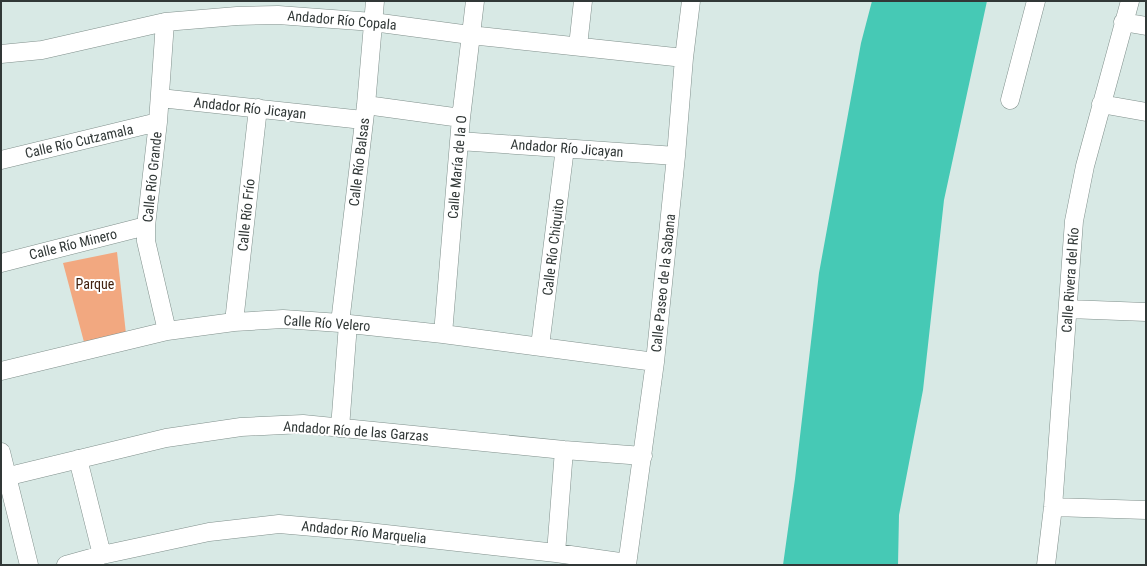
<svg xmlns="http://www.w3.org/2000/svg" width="1147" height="566" font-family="'Roboto Condensed',sans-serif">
<rect width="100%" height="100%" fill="#d8e9e5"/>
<path fill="#f2a880" d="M117 252 126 334 84 342 63 263Z"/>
<path fill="#46c9b5" d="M872 1H987L944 200 923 390 899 515 898 565H783L795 479 819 273 861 43Z"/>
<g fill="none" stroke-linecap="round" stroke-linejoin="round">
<defs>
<path id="minor" d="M165 22 158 122 146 226V241L167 331
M1123 22 1146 26
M578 46 583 1
M1 54 42 50 165 22 237 16 278 15 373 22 470 35 684 58
M160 98 363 120
M1010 100 1036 1
M1101 104 1146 112
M366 105 461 118
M459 141 676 156
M1 160 158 122
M1 263 146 226
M1068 309 1146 312
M234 322 258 108
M340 323 366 105 375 1
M443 334 461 118 475 1
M540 346 565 148
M1 371 167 331 234 322 283 319 340 323 443 334 655 362
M340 428 348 324
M1 452 29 565
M78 459 102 555
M1 478 166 438 241 427 303 424 564 450 643 456
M1053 507 1146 510
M556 553 564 450
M66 565 102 555 209 532 279 524 359 531 556 553 627 563
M627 565 655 362 676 156 684 58 691 1
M1046 565 1053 507 1074 221 1085 166 1130 1"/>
</defs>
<use href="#minor" stroke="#80908c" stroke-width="19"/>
<use href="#minor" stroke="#fff" stroke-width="18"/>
</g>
<g text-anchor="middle" stroke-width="4" stroke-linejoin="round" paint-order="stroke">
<g font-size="14" fill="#313837" stroke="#fff">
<text transform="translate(342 20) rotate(5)" y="5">Andador Río Copala</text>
<text transform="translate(250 108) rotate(6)" y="5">Andador Río Jicayan</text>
<text transform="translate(79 141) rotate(-13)" y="5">Calle Río Cutzamala</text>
<text transform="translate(567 148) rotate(4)" y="5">Andador Río Jicayan</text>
<text transform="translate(359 162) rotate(-83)" y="5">Calle Río Balsas</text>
<text transform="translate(457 167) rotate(-85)" y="5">Calle María de la O</text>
<text transform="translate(152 177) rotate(-84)" y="5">Calle Río Grande</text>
<text transform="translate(246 215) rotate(-84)" y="5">Calle Río Frío</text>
<text transform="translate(73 244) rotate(-14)" y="5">Calle Río Minero</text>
<text transform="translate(553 247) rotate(-83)" y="5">Calle Río Chiquito</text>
<text transform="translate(1070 280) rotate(-86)" y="5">Calle Rivera del Río</text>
<text transform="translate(663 283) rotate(-84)" y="5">Calle Paseo de la Sabana</text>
<text transform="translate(327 323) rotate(4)" y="5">Calle Río Velero</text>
<text transform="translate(356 431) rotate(4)" y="5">Andador Río de las Garzas</text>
<text transform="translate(364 532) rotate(6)" y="5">Andador Río Marquelia</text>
</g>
<g font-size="14" fill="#42210e" stroke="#fff">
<text x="95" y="289">Parque</text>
</g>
</g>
<rect width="1147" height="566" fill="none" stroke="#313837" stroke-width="4"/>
</svg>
